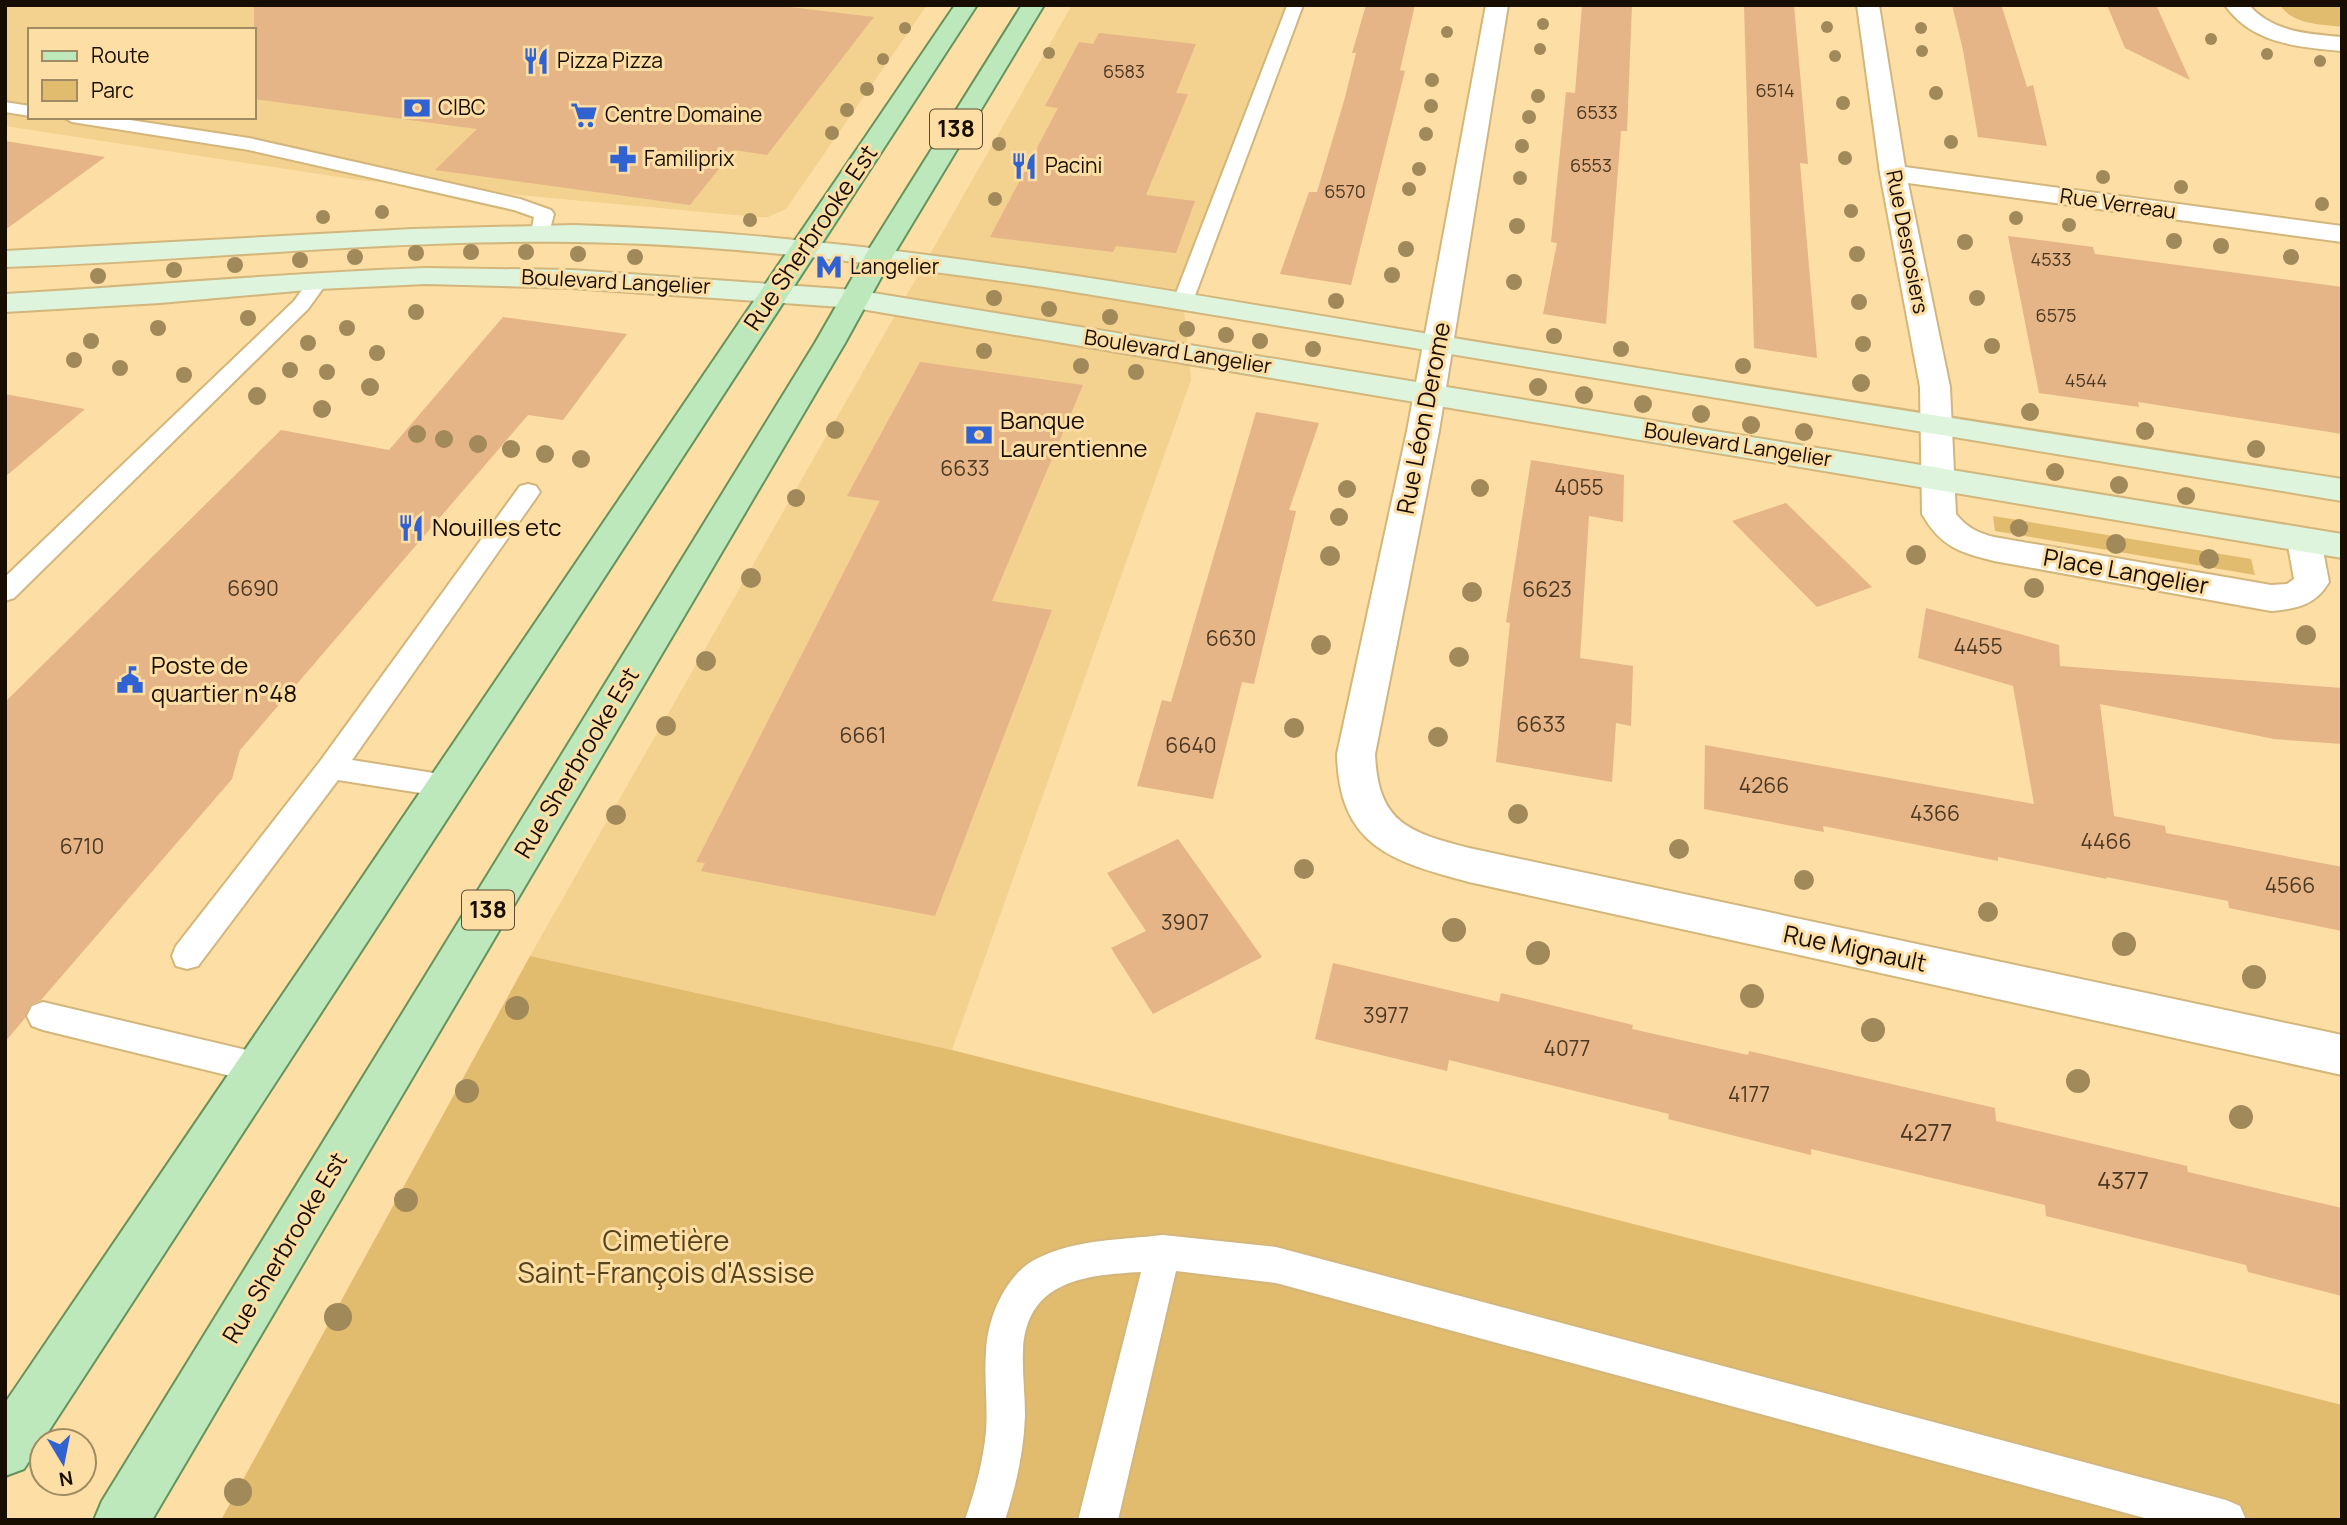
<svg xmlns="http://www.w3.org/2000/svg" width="2347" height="1525" font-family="Manrope,sans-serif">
<rect width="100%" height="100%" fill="#fddea4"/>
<path fill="#f3d18f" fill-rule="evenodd" d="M5 5H927L786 209 768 217H757L358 180 5 126ZM30 30H254V117H30Z
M1072 5H1287L1183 301 1191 380 952 1050 530 956Z"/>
<path fill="#e2bc6e" d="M2280 5H2342V27C2320 24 2293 25 2280 5Z
M1993 516 2251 559 2255 575 1995 531Z
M530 956 952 1050 2342 1405V1520H221Z"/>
<path fill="#e5b487" d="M254 5H772L874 17 767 155 734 150 690 205 435 170 477 129 254 99Z
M1366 5H1415L1400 70 1405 71 1351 285 1280 274 1309 192H1317L1344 101 1356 53H1352Z
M1582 5H1632L1627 131H1621L1606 324 1543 314 1557 243 1551 242 1566 92 1575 93Z
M1744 5H1794L1808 164 1800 163 1817 358 1754 348Z
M1952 5 2002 7 2027 87 2033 85 2047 146 1978 137 1963 50Z
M2107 5H2156L2190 80 2125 48Z
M1099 33 1196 44 1176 93 1188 94 1146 195 1195 201 1176 253 1116 246 1113 252 990 237 1058 108 1045 106 1079 42 1093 44Z
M5 141 105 157 5 230Z
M2008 236 2093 247 2095 254 2342 287V434L2138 402 2139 407 2039 393Z
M503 317 627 334 563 420 528 415 240 750 232 779 41 1000 30 1005 25 1018 5 1042V702L281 430 389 450Z
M920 362 1083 385 992 601 1052 610 935 916 701 871 705 863 696 862 880 501 847 496Z
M5 394 85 409 5 477Z
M1256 412 1319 423 1289 510 1296 511 1254 684 1242 682 1213 799 1137 786 1162 700 1171 702Z
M1531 460 1624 475 1623 522 1589 516 1580 658 1633 666 1631 726 1616 723 1612 782 1496 762 1510 623 1506 622Z
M1786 503 1872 587 1817 607 1732 521Z
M1926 608 2059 645 2060 666 2342 688V744L2274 739 2100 704 2114 816 2165 826 2166 833 2342 867V931L2229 908 2228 901 2106 877 2107 879 1998 857V861L1823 826 1824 832 1704 809 1705 745 2034 804 2013 686 1918 658Z
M1178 839 1262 957 1153 1014 1111 948 1146 931 1107 873Z
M1333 963 1499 1002 1501 993 1633 1025 1632 1029 1748 1055 1749 1051 1995 1108 1996 1121 2187 1166 2188 1172 2342 1208V1296L2248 1272 2246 1265 2046 1216 2045 1205 1811 1149V1155L1668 1119 1669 1114 1449 1060 1447 1071 1315 1039Z"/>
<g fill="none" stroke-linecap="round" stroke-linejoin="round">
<defs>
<path id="service" d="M1303 5 1193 301 1190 305H1176L1173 301 1287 6Z
M5 102 30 106V116L5 112Z
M63 117H110L249 138 520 199 551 210 554 214 548 237H534L531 233 534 217 514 210 249 150 72 122Z
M319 274 326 276 329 280 308 309 14 598 5 601V577L294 301 312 276Z
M528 484 536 486 540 492 536 498 352 760 446 775 456 778 460 786 456 794 446 797 338 780 198 966 187 969 176 966 172 956 176 946 321 760 520 486Z
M43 1002 259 1053 271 1057 275 1068 271 1079 259 1083 43 1030 32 1026 27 1016 32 1006Z
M1163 1235 1276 1247 2226 1500 2240 1506 2246 1520H2152L1276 1283 1176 1271 1118 1520H1078L1141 1272C1084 1275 1026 1281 1023 1351 1022 1372 1025 1393 1025 1415 1024 1451 1016 1486 1005 1520H965C975 1491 983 1462 986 1432 988 1405 984 1379 986 1352 987 1318 1006 1273 1038 1258 1077 1239 1121 1240 1163 1235Z"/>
<path id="minor" d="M1486 5H1508L1439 431 1375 754C1378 823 1408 832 1469 848L2342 1035V1075L1469 882C1391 861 1339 846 1337 754L1407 431Z
M1857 5H1879L1905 167 2342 226V242L1908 183 1950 387 1956 514C1966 527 1978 533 1994 537L2271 585 2287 584 2294 579 2287 540 2292 532 2304 528 2316 532 2321 540 2329 582C2316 605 2296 609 2271 611L1994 561C1959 552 1941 547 1922 514L1920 387 1880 173Z
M2225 5H2249C2272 32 2308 34 2342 37V51C2299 47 2252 44 2225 5Z"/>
<path id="secondary" d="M574 225C862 234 1145 287 1429 334 1733 384 2037 432 2342 479V501L1044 287C889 265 733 244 576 242 386 239 195 261 5 267V251L412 229Z
M426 268 572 270 855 290 2342 534V558L855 308 572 288 426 284 319 289 160 303 5 312V294C146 286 286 273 426 268Z"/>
<path id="primary" d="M955 5H977L24 1469 5 1476V1403Z
M1022 5H1044L894 254 845 343 152 1520H94L102 1501 815 343 866 254Z"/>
</defs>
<use href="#service" stroke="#d3b67c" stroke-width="4"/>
<use href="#minor" stroke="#d3b67c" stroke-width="4"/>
<use href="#secondary" stroke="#d3b67c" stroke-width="4"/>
<use href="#primary" stroke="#66925c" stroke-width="4"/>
<use href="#service" fill="#fff" fill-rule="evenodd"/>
<use href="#minor" fill="#fff" fill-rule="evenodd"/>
<use href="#secondary" fill="#def4dd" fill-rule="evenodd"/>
<use href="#primary" fill="#bce8bb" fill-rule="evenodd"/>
</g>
<g fill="#a1895a">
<circle cx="1543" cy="24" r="6"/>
<circle cx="1827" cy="27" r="6"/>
<circle cx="905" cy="28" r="6"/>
<circle cx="1921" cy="28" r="6"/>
<circle cx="1447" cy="32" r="6"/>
<circle cx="2211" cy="39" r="6"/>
<circle cx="1540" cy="49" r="6"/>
<circle cx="1922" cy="51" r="6"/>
<circle cx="1049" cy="53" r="6"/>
<circle cx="2267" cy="54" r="6"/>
<circle cx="1835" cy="56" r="6"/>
<circle cx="883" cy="59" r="6"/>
<circle cx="2320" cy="61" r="6"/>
<circle cx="1432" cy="80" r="7"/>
<circle cx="867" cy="89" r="7"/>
<circle cx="1936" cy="93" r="7"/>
<circle cx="1538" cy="96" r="7"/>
<circle cx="1843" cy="103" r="7"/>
<circle cx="1431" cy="106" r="7"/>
<circle cx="847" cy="110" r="7"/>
<circle cx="1529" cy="117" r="7"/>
<circle cx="832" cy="133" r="7"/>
<circle cx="1426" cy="134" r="7"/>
<circle cx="1951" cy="142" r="7"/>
<circle cx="999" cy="144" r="7"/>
<circle cx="1522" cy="146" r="7"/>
<circle cx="1845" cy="158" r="7"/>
<circle cx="1419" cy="169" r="7"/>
<circle cx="2103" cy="177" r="7"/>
<circle cx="1520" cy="178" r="7"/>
<circle cx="2181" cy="187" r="7"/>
<circle cx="1409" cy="189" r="7"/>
<circle cx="995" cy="199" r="7"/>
<circle cx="2322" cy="204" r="7"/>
<circle cx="1851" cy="211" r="7"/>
<circle cx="382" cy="212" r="7"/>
<circle cx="323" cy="217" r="7"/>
<circle cx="2016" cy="218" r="7"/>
<circle cx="750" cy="220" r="7"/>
<circle cx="2069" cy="225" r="7"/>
<circle cx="1517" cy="226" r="8"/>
<circle cx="2174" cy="241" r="8"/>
<circle cx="1965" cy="242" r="8"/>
<circle cx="2221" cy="246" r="8"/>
<circle cx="1406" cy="249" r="8"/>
<circle cx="471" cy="252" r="8"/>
<circle cx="526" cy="252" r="8"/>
<circle cx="416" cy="253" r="8"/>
<circle cx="578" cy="254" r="8"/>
<circle cx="1857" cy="254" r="8"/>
<circle cx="355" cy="257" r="8"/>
<circle cx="635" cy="257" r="8"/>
<circle cx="2291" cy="257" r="8"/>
<circle cx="300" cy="260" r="8"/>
<circle cx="235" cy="265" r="8"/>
<circle cx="174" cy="270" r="8"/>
<circle cx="1392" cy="275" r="8"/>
<circle cx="98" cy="276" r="8"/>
<circle cx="1514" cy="282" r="8"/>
<circle cx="994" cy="298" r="8"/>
<circle cx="1977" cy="298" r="8"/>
<circle cx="1336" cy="301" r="8"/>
<circle cx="1859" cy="302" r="8"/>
<circle cx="1049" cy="309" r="8"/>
<circle cx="416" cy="312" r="8"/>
<circle cx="1110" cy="317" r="8"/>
<circle cx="248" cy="318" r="8"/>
<circle cx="158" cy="328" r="8"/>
<circle cx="347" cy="328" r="8"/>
<circle cx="1187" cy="329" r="8"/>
<circle cx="1226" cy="335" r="8"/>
<circle cx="1554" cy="336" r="8"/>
<circle cx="91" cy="341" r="8"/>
<circle cx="1260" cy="341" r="8"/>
<circle cx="308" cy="343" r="8"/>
<circle cx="1863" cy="344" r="8"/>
<circle cx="1992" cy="346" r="8"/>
<circle cx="1313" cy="349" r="8"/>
<circle cx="1621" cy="349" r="8"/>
<circle cx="984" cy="351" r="8"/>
<circle cx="377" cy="353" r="8"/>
<circle cx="74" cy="360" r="8"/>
<circle cx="1081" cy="366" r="8"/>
<circle cx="1743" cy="366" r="8"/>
<circle cx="120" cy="368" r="8"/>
<circle cx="290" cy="370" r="8"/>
<circle cx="327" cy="372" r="8"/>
<circle cx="1136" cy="372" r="8"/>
<circle cx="184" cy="375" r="8"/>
<circle cx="1861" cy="383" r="9"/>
<circle cx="370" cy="387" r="9"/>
<circle cx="1538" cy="387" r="9"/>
<circle cx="1584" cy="395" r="9"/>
<circle cx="257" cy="396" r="9"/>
<circle cx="1643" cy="404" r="9"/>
<circle cx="322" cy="409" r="9"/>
<circle cx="2030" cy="412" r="9"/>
<circle cx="1701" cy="414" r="9"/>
<circle cx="1751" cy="425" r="9"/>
<circle cx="835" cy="430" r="9"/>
<circle cx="2145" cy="431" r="9"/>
<circle cx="1804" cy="432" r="9"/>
<circle cx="417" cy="434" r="9"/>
<circle cx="444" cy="439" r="9"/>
<circle cx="478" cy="444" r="9"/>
<circle cx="511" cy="449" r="9"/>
<circle cx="2256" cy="449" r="9"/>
<circle cx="545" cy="454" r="9"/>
<circle cx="581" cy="459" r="9"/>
<circle cx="2055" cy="472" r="9"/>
<circle cx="2119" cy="485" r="9"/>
<circle cx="1480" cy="488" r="9"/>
<circle cx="1347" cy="489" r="9"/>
<circle cx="2186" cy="496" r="9"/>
<circle cx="796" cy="498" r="9"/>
<circle cx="1339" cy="517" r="9"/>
<circle cx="2019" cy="528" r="9"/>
<circle cx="2116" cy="544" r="10"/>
<circle cx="1916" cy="555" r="10"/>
<circle cx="1330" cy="556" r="10"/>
<circle cx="2209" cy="559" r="10"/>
<circle cx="751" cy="578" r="10"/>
<circle cx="2034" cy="588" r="10"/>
<circle cx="1472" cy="592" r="10"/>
<circle cx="2306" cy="635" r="10"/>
<circle cx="1321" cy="645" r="10"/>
<circle cx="1459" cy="657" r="10"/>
<circle cx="706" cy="661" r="10"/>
<circle cx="666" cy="726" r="10"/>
<circle cx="1294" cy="728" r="10"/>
<circle cx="1438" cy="737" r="10"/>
<circle cx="1518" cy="814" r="10"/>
<circle cx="616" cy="815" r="10"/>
<circle cx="1679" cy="849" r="10"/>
<circle cx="1304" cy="869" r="10"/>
<circle cx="1804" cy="880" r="10"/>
<circle cx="1988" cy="912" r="10"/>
<circle cx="1454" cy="930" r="12"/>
<circle cx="2124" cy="944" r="12"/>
<circle cx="1538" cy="953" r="12"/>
<circle cx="2254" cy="977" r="12"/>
<circle cx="1752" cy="996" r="12"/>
<circle cx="517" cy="1008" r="12"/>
<circle cx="1873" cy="1030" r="12"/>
<circle cx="2078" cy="1081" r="12"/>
<circle cx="467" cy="1091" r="12"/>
<circle cx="2241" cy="1117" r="12"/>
<circle cx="406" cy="1200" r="12"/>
<circle cx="338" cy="1317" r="14"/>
<circle cx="238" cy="1492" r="14"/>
</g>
<defs>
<symbol id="restaurant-bare" viewBox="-9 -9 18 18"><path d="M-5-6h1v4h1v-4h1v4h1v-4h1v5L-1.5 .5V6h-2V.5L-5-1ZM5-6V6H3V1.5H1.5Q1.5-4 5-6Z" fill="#3162d1" stroke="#fddea4" stroke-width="2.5" paint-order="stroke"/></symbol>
<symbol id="bank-bare" viewBox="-9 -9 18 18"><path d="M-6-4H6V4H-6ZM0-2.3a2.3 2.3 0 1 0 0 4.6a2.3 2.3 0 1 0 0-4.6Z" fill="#3162d1" stroke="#fddea4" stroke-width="2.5" paint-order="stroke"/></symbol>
<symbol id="supermarket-bare" viewBox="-9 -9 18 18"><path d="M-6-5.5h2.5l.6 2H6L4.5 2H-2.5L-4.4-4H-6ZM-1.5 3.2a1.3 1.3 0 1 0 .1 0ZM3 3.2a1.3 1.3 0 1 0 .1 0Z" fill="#3162d1" stroke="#fddea4" stroke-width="2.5" paint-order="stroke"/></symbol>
<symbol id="pharmacy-bare" viewBox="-9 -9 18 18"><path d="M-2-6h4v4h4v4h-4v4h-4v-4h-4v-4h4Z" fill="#3162d1" stroke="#fddea4" stroke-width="2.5" paint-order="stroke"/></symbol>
<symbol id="metro-bare" viewBox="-9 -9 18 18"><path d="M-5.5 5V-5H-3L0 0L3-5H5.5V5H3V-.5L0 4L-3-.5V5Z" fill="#3162d1" stroke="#fddea4" stroke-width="2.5" paint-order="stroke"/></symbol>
<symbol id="civic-bare" viewBox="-9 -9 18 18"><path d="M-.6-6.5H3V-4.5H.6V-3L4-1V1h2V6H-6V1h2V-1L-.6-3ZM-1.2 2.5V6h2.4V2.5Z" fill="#3162d1" stroke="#fddea4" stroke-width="2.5" paint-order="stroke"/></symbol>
</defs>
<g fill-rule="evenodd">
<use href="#restaurant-bare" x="517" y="42" width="38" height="38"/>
<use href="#bank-bare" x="398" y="89" width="38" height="38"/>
<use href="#supermarket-bare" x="565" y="96" width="38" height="38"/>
<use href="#pharmacy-bare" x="604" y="140" width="38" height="38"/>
<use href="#restaurant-bare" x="1005" y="147" width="38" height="38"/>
<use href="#metro-bare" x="810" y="248" width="38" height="38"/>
<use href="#bank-bare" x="960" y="416" width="38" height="38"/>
<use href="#restaurant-bare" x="392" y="509" width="38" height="38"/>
<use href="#civic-bare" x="111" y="661" width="38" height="38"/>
</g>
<g text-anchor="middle" stroke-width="6" stroke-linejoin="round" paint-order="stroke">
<g font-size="18" fill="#4b3822">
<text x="1124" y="78">6583</text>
<text x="1775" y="97">6514</text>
<text x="1597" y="119">6533</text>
<text x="1591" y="172">6553</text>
<text x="1345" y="198">6570</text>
<text x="2051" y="266">4533</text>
<text x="2056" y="322">6575</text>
<text x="2086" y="387">4544</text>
</g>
<g font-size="21" fill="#180e00" stroke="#fddea4" text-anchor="start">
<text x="557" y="68">Pizza Pizza</text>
<text x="438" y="115">CIBC</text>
<text x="605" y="122">Centre Domaine</text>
<text x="644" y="166">Familiprix</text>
<text x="1045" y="173">Pacini</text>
<text x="850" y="274">Langelier</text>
</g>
<g font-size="21" fill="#180e00" stroke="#fddea4">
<text transform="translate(2118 204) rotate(8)" y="7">Rue Verreau</text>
<text transform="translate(1907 242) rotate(79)" y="7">Rue Desrosiers</text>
<text transform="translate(616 282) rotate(3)" y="7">Boulevard Langelier</text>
<text transform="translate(1178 352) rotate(9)" y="7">Boulevard Langelier</text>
<text transform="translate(1738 445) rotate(9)" y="7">Boulevard Langelier</text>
</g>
<g font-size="21" fill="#4b3822">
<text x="965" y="476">6633</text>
<text x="1579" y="495">4055</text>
<text x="253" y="596">6690</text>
<text x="1547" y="597">6623</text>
<text x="1231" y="646">6630</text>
<text x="1978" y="654">4455</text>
<text x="1541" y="732">6633</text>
<text x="863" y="743">6661</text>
<text x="1191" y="753">6640</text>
<text x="1764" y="793">4266</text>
<text x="1935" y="821">4366</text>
<text x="2106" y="849">4466</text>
<text x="82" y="854">6710</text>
<text x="2290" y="893">4566</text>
<text x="1185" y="930">3907</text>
<text x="1386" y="1023">3977</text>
<text x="1567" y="1056">4077</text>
<text x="1749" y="1102">4177</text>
</g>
<g fill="#fddea4" stroke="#5d4c31" stroke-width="2">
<rect x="930" y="109.5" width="52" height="39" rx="5"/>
<rect x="462" y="890.5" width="52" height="39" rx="5"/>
</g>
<g font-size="23" font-weight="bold" fill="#180e00">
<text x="956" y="137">138</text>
<text x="488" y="918">138</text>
</g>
<g font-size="24" fill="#180e00" stroke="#fddea4">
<text transform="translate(811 238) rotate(-56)" y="8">Rue Sherbrooke Est</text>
<text transform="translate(1424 418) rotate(-79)" y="8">Rue Léon Derome</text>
<text transform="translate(2126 572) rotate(10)" y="8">Place Langelier</text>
<text transform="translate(577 763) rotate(-59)" y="8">Rue Sherbrooke Est</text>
<text transform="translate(1855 949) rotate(12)" y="8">Rue Mignault</text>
<text transform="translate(285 1248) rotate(-59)" y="8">Rue Sherbrooke Est</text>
</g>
<g font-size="24" fill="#180e00" stroke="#fddea4" text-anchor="start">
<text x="1000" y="429">Banque<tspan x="1000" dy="28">Laurentienne</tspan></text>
<text x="432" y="536">Nouilles etc</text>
<text x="151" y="674">Poste de<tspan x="151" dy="28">quartier n°48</tspan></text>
</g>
<g font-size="24" fill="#4b3822">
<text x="1926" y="1141">4277</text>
<text x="2123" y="1189">4377</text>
</g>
<g font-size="28" fill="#55431e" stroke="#fddea4">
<text x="666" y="1251">Cimetière<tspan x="666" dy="32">Saint-François d'Assise</tspan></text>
</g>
</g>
<rect width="2347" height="1525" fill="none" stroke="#180e00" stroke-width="14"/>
<rect x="28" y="28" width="228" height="91" fill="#fddea4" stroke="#a18b62" stroke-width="2"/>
<rect x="42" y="51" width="35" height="10" fill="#bce8bb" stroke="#a18b62" stroke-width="2"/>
<text x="91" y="63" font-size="21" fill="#180e00">Route</text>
<rect x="42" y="80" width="35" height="21" fill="#e2bc6e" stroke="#a18b62" stroke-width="2"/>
<text x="91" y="98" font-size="21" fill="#180e00">Parc</text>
<g transform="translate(63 1462) rotate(170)"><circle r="33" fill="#fddea4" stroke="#a18b62" stroke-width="2"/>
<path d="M0-5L12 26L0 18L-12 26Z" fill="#3162d1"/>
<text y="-10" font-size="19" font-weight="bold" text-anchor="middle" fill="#180e00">N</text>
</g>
</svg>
